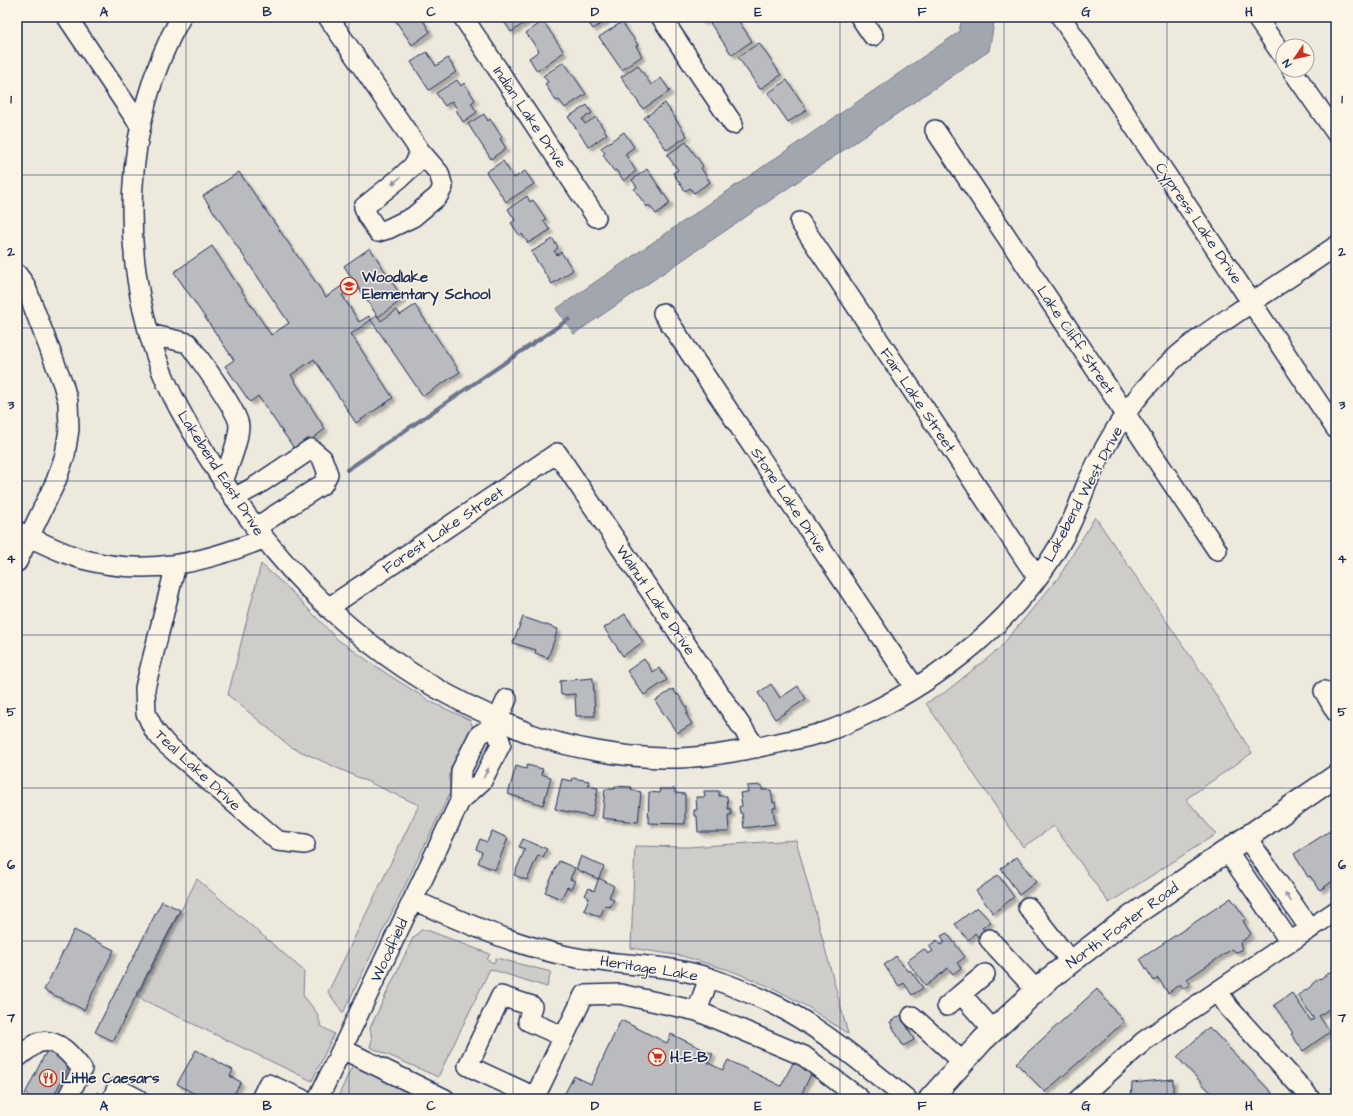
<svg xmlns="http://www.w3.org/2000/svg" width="1353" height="1116" font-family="'Architects Daughter',sans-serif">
<defs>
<filter id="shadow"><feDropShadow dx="3.5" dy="3.5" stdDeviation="1" flood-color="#0004"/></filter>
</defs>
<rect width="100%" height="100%" fill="#eee9dd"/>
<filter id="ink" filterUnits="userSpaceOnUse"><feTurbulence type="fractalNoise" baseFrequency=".025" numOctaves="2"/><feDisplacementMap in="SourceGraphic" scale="8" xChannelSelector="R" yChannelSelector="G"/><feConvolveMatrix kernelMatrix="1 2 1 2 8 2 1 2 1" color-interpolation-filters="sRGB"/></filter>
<g filter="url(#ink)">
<path fill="#cfcdca" stroke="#757e94" d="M1095 517 1204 676 1252 753 1186 799 1216 834 1109 903 1054 826 1023 847 926 703 944 693 999 649 1059 577Z
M261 564 289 589 337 639 387 674 433 703 470 720 473 727 450 773V793L343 1013 328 992 419 805 291 747 228 695Z
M796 840 848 1034 808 1007 775 989 732 971 682 956 631 948 635 846 688 847Z
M197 879 304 971 303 995 317 1013 321 1026 334 1034 312 1081 137 997Z
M421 930H427L490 954 487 960 494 963 496 958 551 972 547 987 490 969 438 1077 370 1047 372 1040 370 1028 413 938Z
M353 1064 428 1099H337Z"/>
<path fill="#a2a7af" stroke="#6c778f" d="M962 17H995L989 51 574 334 556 309 959 32Z"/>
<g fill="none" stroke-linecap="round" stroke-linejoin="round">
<path stroke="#6c778f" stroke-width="4" d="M347 470 569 319"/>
</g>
<path fill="#babbbe" stroke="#1b2f5e" filter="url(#shadow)" d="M393 17H421L430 32 412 45Z
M501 17H531L532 18 511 32Z
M585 17H611L593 29Z
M699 17H710L702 22Z
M719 17H736L752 41 732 55 710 23Z
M543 21 564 52 537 71 529 58 539 51 526 33Z
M622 22 638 45 636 46 642 56 622 70 599 37Z
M759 43 781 75 760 89 738 57Z
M427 52 436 66 448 58 456 72 429 90 411 62Z
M564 62 586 94 565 108 559 100 556 101 545 84 548 82 543 76Z
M638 65 651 85 661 78 670 91 643 109 621 77Z
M457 80 461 86 464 83 475 100 471 103 477 112 463 122 456 110 457 109 452 101 445 106 436 93Z
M787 80 807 110 788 122 768 93Z
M665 103 687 136 667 150 644 118Z
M587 105 592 113 582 119 585 124 596 117 607 134 589 147 568 117Z
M484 114 488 121 490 119 502 137 500 139 506 148 491 159 468 124Z
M624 132 634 147 625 154 636 171 624 181 616 170 614 171 603 155 605 153 601 148Z
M686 142 703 166 701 168 710 182 694 193 690 188 685 191 673 173 678 170 667 155Z
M503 161 514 178 525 171 534 184 506 202 486 172Z
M647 169 670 203 656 214 649 205 647 207 634 189 637 187 632 180Z
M239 172 326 297 346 283 349 289 342 295 359 322 369 316 371 320 351 334 393 398 356 423 314 359 291 375 325 429 296 451 258 396 250 402 225 366 234 360 174 272 212 246 271 335 289 323 203 196Z
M527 196 530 202 533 200 546 219 543 221 550 230 528 243 522 234 520 236 511 223 515 220 508 209Z
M553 239 558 248 554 251 557 255 561 252 573 270 552 284 531 252Z
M370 248 403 299 378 317 344 266Z
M415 305 460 372 423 396 371 320 377 315 381 321 397 310 400 315Z
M625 614 643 642 623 656 604 628Z
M523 617 558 629 548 658 535 653 536 650 513 643Z
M644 659 653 672 659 668 667 680 644 695 627 671Z
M593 678 595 716H576L575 694 561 695 560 681Z
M771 684 780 698 798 686 806 699 775 719 758 693Z
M673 689 677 695 678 694 687 708 686 709 688 713 686 714 692 724 677 733 655 701Z
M527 765 543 769 541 774 551 777 543 805 508 794 516 766 526 769Z
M573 778 589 781 588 786 598 788 592 817 555 809 562 779 572 781Z
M762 785V790H771L773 803 775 802 776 808H773L775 824 744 828 742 813H740L739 807 742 806 740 793 748 792 747 786Z
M615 786 632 787 631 790 641 792 638 822 602 818 605 789H615Z
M659 789H675V793L685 794V824L648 823 649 792 660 793Z
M704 791H719V796H727L728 809H731V815H728L729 832H698L697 816H694V810H697L696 797H705Z
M1336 827V883L1333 881 1320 890 1310 876 1308 877 1294 854Z
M492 831 508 838 495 870 478 863 482 852 476 849 480 839 487 842Z
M523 839 547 849 543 857 538 855 527 880 514 875 525 849 519 847Z
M581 856 604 867 598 879 576 869Z
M1017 857 1036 882 1019 895 1001 868Z
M559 861 575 868 570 879 575 881 571 889 567 887 561 899 545 892Z
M998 875 1014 897 993 913 976 891Z
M599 878 614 886 609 897 614 900 610 907 605 905 600 917 584 910 589 898 585 895 589 888 594 891Z
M1231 898 1246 919 1243 921 1251 934 1240 943 1242 950 1236 952 1232 949 1187 979 1190 983 1184 989 1180 984 1168 993 1158 978 1154 981 1140 959Z
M162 901 180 910 113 1041 95 1032Z
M977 907 991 922 982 928 984 930 978 937 975 933 968 940 955 924Z
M74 930 114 950 84 1010 44 990Z
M947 933 965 957 957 963 961 968 953 974 948 968 926 986 907 961 924 949 928 954 933 951 929 946 937 940 941 945 945 942 941 936Z
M896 956 908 972 910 970 923 988 912 995 904 983 899 986 884 965Z
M1336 968V1004L1319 1016 1330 1032 1303 1051 1291 1034 1293 1033 1274 1005 1292 993 1311 1021 1314 1019 1298 995 1309 988 1312 985V984L1319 978 1320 979Z
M1097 989 1124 1022 1045 1092 1016 1063Z
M901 1015 914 1040 903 1046 890 1022Z
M621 1020 667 1043 671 1034 713 1054 708 1063 723 1070 728 1060 781 1086 794 1061 813 1070 801 1095 809 1099H562L574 1076 591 1084Z
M1209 1027 1272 1093 1266 1099H1217L1177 1057Z
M47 1050 71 1062 52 1099H35L25 1094Z
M196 1050 233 1070 230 1076 241 1082 231 1099H204L177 1084Z
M1173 1079V1099H1131L1132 1083Z
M1336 1085V1095L1331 1088Z
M97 1092 106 1097 104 1099H93Z"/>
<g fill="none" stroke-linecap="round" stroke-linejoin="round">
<defs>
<path id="minor" d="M67 17 141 127
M181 17C121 124 118 259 162 372 175 405 194 435 213 465 279 573 371 662 487 714 501 721 516 728 531 734 569 748 622 757 663 758 695 759 737 752 768 745 787 741 806 738 825 732 840 727 855 720 869 713 907 695 942 672 974 645 1012 612 1048 571 1070 525 1077 511 1082 495 1088 481 1099 457 1112 434 1126 413 1146 385 1172 358 1200 338 1216 326 1232 316 1248 305 1277 285 1307 266 1336 246
M328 17 420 151 439 173 443 187 438 196 413 217 388 229 378 232 367 215 364 207 400 178 415 164 420 151
M463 17 596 217
M661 17 733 124
M860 17 873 36
M1061 17 1336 429
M1256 17 1283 56
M1292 70 1336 133
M935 130 1217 550
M800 222 1037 577
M17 274 25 285 63 384 68 402 69 429 65 455 56 481 17 562
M663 313 915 688
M149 334 188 343C198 357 239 412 239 426 238 445 229 464 223 482
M234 498 256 486 311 449 322 458 328 474 323 484 255 528
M17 531C38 541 59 552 82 559 146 577 203 563 263 539
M176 565 145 688 146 713 154 730 166 744 278 841 305 844
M328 608 557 453 756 748
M1324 691 1336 712
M495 725 507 699
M460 801 461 771 479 735 495 725
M1247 838 1310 929
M1228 852 1290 942
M413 900C465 923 517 946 572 957 618 966 665 963 710 978 735 987 761 997 785 1010 829 1034 868 1068 907 1099
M1028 907 1071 962
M989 939 1036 990
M985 974 961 994 993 1030
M1218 991 1229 1008 1305 1092 1310 1099
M947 1006 961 994
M697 1011 709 978
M912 1016 963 1062
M564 1037 528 1021 532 1006 501 996 468 1066 535 1097 584 995 620 994 697 1011 804 1056 859 1098
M342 1049 445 1099
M17 1058C22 1054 34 1044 40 1042 58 1038 72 1056 82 1069L67 1099
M112 1099 117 1088 138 1099
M261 1099 268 1084 302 1099
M318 1099 460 801 482 781 501 744 495 725
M1079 1099 1144 1041 1336 911"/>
<path id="major" d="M930 1099 983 1040 1050 978 1122 923 1336 776"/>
</defs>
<use href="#minor" stroke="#1b2f5e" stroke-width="22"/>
<use href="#major" stroke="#1b2f5e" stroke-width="25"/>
<use href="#minor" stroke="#fcf5e5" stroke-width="19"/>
<use href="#major" stroke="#fcf5e5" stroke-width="22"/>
</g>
<defs><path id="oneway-solid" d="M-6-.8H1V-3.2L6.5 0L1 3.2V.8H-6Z"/></defs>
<g fill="#8c92a2">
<use href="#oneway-solid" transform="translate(396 181) rotate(141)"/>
<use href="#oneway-solid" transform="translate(486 773) rotate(-63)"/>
<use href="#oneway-solid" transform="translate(1288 897) rotate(-125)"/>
</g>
</g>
<path fill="none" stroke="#1b2f5e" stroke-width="1" stroke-opacity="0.55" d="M186 17V1099M349 17V1099M513 17V1099M676 17V1099M840 17V1099M1004 17V1099M1167 17V1099M17 175H1336M17 328H1336M17 481H1336M17 635H1336M17 788H1336M17 941H1336"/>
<defs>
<symbol id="school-ring" viewBox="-11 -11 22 22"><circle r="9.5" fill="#fcf5e5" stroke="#c8321e" stroke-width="1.5"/><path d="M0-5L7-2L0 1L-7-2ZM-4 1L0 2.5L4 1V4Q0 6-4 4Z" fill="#c8321e"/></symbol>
<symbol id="supermarket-ring" viewBox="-11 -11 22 22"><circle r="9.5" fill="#fcf5e5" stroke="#c8321e" stroke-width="1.5"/><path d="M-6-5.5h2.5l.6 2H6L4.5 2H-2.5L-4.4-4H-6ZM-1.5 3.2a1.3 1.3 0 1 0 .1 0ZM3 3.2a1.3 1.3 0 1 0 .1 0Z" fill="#c8321e"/></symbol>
<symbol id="restaurant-ring" viewBox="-11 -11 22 22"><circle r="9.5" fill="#fcf5e5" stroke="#c8321e" stroke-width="1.5"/><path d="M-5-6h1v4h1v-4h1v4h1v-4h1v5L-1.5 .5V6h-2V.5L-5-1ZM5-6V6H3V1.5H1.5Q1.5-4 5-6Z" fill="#c8321e"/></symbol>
</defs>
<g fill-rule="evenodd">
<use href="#school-ring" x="339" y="276" width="20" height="20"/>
<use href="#supermarket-ring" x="647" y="1047" width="20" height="20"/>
<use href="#restaurant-ring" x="38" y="1068" width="20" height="20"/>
</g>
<g text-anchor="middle" stroke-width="3" stroke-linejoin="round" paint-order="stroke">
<g font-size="15" fill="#1b2f5e" stroke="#fcf5e5">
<text transform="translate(530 117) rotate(56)" y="5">Indian Lake Drive</text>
<text transform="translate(1199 223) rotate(56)" y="5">Cypress Lake Drive</text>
<text transform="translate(1076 340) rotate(56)" y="5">Lake Cliff Street</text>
<text transform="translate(918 400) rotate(56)" y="5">Fair Lake Street</text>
<text transform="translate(221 473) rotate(57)" y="5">Lakebend East Drive</text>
<text transform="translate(1083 494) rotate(-62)" y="5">Lakebend West Drive</text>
<text transform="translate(789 500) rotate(56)" y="5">Stone Lake Drive</text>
<text transform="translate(443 530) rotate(-34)" y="5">Forest Lake Street</text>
<text transform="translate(656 600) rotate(56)" y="5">Walnut Lake Drive</text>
<text transform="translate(198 770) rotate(43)" y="5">Teal Lake Drive</text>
<text transform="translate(1122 925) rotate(-36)" y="5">North Foster Road</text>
<text transform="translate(389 950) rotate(-65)" y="5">Woodfield</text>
<text transform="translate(649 968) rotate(9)" y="5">Heritage Lake</text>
</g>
<g font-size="15" font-weight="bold" fill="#1b2f5e" stroke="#fcf5e5" text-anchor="start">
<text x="362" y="282">Woodlake<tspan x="362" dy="17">Elementary School</tspan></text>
<text x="670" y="1062">H-E-B</text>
<text x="61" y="1083">Little Caesars</text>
</g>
</g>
<rect width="1353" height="1116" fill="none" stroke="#fcf5e5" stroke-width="44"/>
<g transform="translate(1295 58) rotate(236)"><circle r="19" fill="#fcf5e5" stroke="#a2a6af"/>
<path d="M0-3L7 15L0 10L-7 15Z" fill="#c8321e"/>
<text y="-6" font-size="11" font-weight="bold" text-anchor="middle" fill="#1b2f5e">N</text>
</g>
<rect x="22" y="22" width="1309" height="1072" fill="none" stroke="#1b2f5e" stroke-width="1.5"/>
<g font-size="13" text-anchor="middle" font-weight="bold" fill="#1b2f5e">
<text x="104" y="16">A</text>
<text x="267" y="16">B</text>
<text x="431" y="16">C</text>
<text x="595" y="16">D</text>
<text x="758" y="16">E</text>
<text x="922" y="16">F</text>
<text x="1086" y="16">G</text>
<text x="1249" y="16">H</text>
<text x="11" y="103">1</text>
<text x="1342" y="103">1</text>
<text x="11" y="256">2</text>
<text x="1342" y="256">2</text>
<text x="11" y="409">3</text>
<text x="1342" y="409">3</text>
<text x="11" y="563">4</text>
<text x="1342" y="563">4</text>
<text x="11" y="716">5</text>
<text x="1342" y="716">5</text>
<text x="11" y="869">6</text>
<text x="1342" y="869">6</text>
<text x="11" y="1022">7</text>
<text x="1342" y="1022">7</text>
<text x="104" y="1110">A</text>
<text x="267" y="1110">B</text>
<text x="431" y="1110">C</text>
<text x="595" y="1110">D</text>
<text x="758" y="1110">E</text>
<text x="922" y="1110">F</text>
<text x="1086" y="1110">G</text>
<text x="1249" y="1110">H</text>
</g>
</svg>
